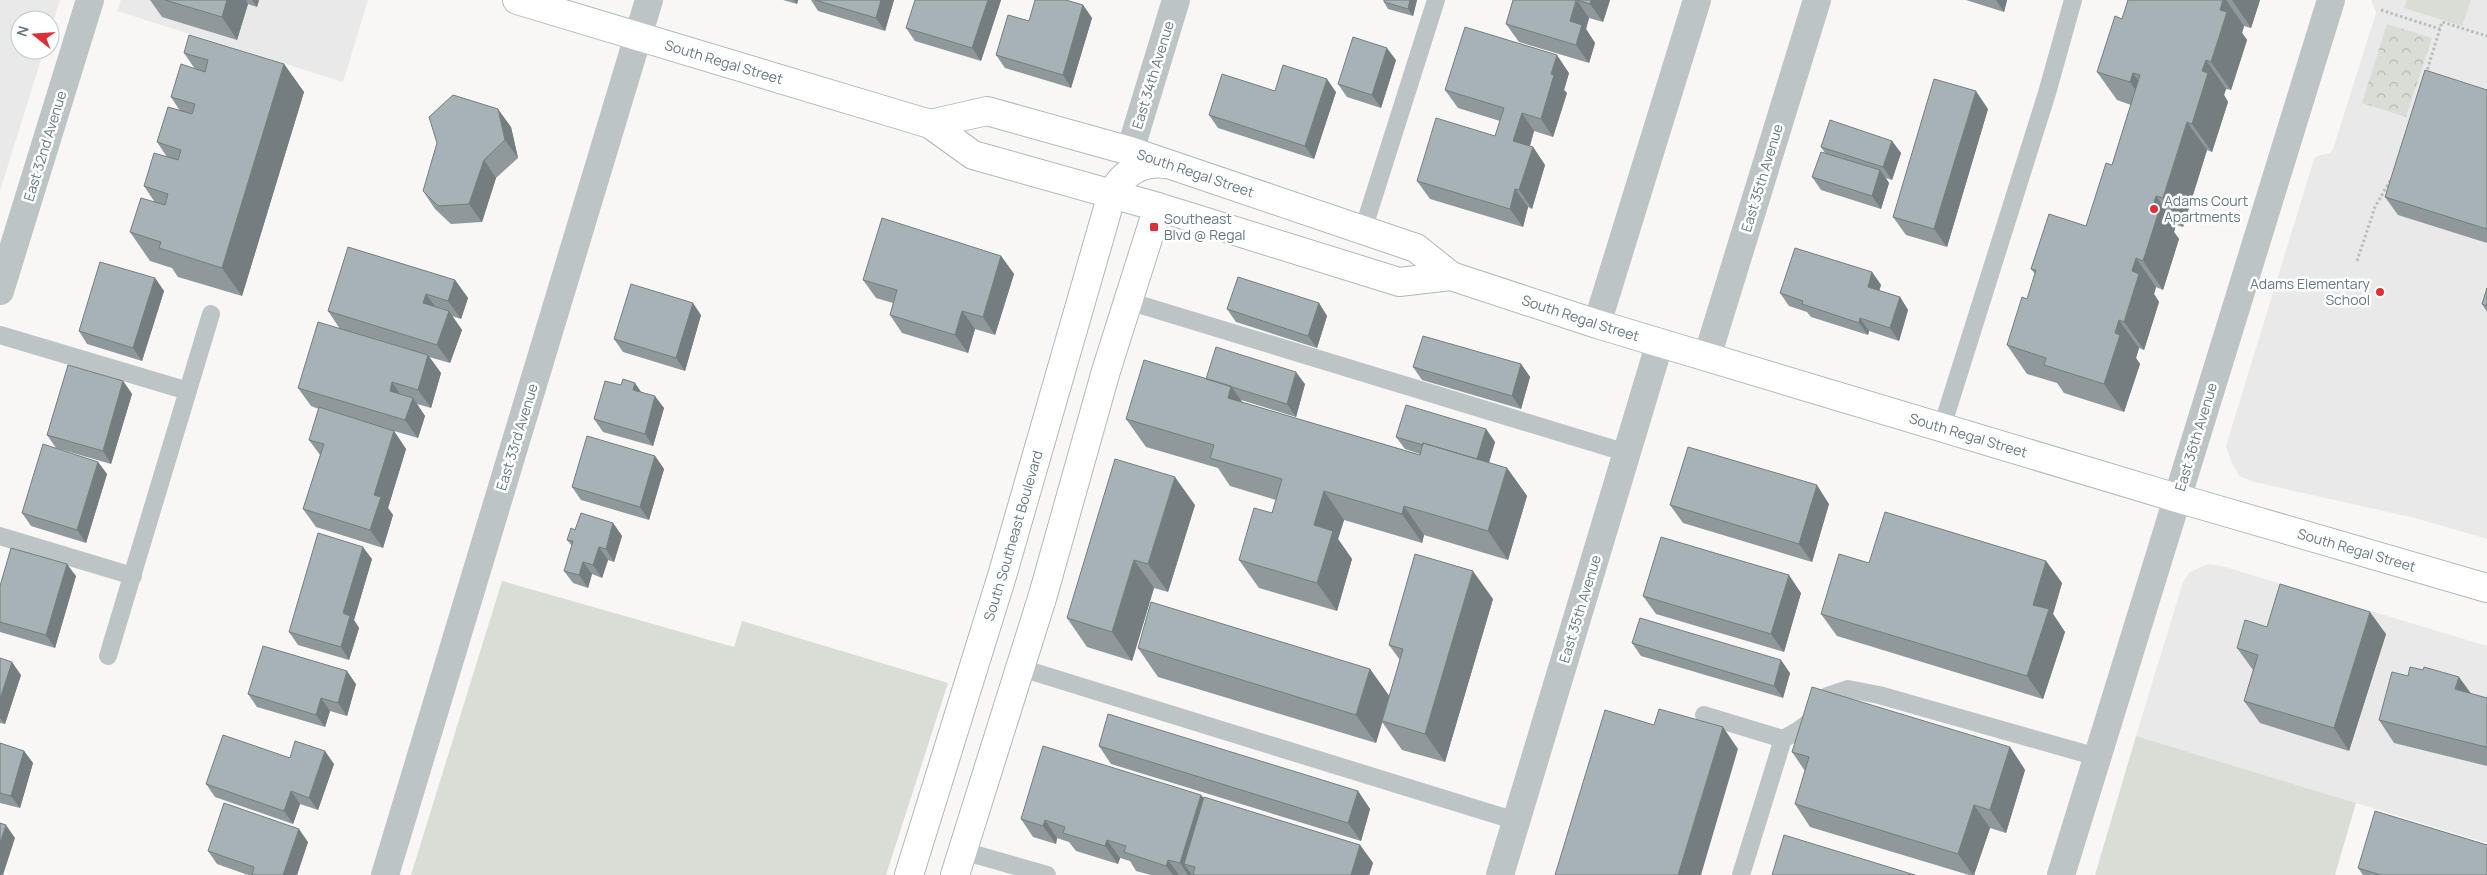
<svg xmlns="http://www.w3.org/2000/svg" width="2487" height="875" font-family="Manrope,sans-serif">
<defs>
<pattern id="park-crowns" width="20" height="18" patternUnits="userSpaceOnUse" patternTransform="scale(1.25)"><rect width="20" height="18" fill="#daddd5"/><path d="M2 6a3 3 0 1 1 6 0M12 15a3 3 0 1 1 6 0" fill="none" stroke="#b4b8b2"/></pattern>
</defs>
<rect width="100%" height="100%" fill="#f8f7f5"/>
<path fill="#e9e9e9" d="M0 0H60L50 31V20H20V50H44L0 191Z
M121 0H368L343 82 117 11Z
M2371 0H2487V539L2415 518 2254 482 2239 476 2231 461 2226 446 2314 159 2317 156 2330 153 2333 149 2376 13Z
M2208 564 2222 566 2487 646V843L2136 736 2183 582 2190 572Z"/>
<path fill="#daddd5" d="M2407 0H2471L2462 26 2404 8Z
M502 581 734 647 742 621 948 683 886 875H411Z
M2136 736 2356 803 2335 875H2095Z"/>
<path fill="url(#park-crowns)" d="M2387 24 2432 38 2406 117 2362 103Z"/>
<g fill="none" stroke-linecap="round" stroke-linejoin="round">
<defs>
<g id="secondary">
<path id="s1" d="M517 0 930 124 973 155 1158 207 1399 282 1451 276"/>
<path id="s2" d="M930 124 987 111 1130 151 1416 248 1451 276 1597 324 2177 498 2487 588"/>
<path id="s3" d="M909 875 1002 576 1112 194C1122 173 1142 161 1165 164"/>
<path d="M955 875 1043 595 1106 371 1158 207"/>
</g>
</defs>
<use href="#secondary" stroke="#afb8ba" stroke-width="30"/>
<path stroke="#b8bdbe" stroke-width="3" stroke-dasharray="2.5 2.5" stroke-linecap="butt" d="M2381 10 2440 29
M2426 74 2442 22 2487 36
M2357 261 2375 207 2391 179"/>
<path stroke="#bdc4c5" stroke-width="18" d="M1363 230 1436 0
M1128 301 1627 453
M0 335 188 391
M1942 427 2047 93 2073 0
M0 536 133 576
M108 656 211 314
M1021 668 1516 821
M1704 715 1783 739 1741 875
M1783 739C1806 727 1815 720 1827 696L1848 689 1879 695 2097 757
M963 851 1047 875"/>
<path stroke="#bdc4c5" stroke-width="28" d="M1130 151 1176 0
M0 291 90 0
M1597 324 1697 0
M1707 357 1817 0
M385 875 649 0
M1500 875 1660 342
M2061 875 2331 0"/>
<use href="#secondary" stroke="#fff" stroke-width="28"/>
</g>
<path fill="#8f999c" d="M150 0H259L257 7 248 4 237 40 162 17Z
M783 0H798L797 4Z
M811 0H894L885 31 818 11Z
M1001 0 981 61 915 41 906 28Z
M1417 0 1413 16 1388 9 1384 2Z
M1513 0H1610L1603 22 1589 18 1586 29 1595 43 1589 63 1519 42 1506 24Z
M1966 0H2007L2004 12Z
M2128 0H2260L2251 28 2244 26 2242 33 2247 40 2231 90 2226 89 2224 95 2228 102 2212 152 2207 150 2183 227 2176 225 2174 232 2179 239 2163 290 2156 287 2154 294 2159 302 2144 350 2139 348 2136 358 2140 364 2124 412 2064 393 2057 383 2027 374 2007 345 2027 299 2035 274 2031 269 2086 226 2112 165 2131 105 2117 100 2097 72 2122 19Z
M1083 5 1092 18 1071 88 1005 68 996 55 1029 21Z
M184 53 284 64 304 92 242 296 178 277 172 268 150 261 130 232 154 201 144 186 167 157 157 142 180 111 171 97 195 69Z
M1396 60 1381 108 1347 97 1338 84Z
M1569 73 1564 90 1567 93 1553 137 1534 131 1530 146 1533 147 1545 165 1532 209 1528 207 1523 227 1430 199 1417 181 1495 136 1500 121 1458 108 1445 90Z
M2487 90V243L2398 215 2385 197Z
M1275 91 1336 92 1314 159 1218 128 1209 115Z
M1988 109 1947 247 1906 235 1893 217Z
M511 127 518 158 496 178 482 222 451 224 435 209 423 191Z
M1892 141 1901 153 1892 180 1886 178 1889 183 1881 209 1821 190 1812 177 1825 153 1821 147Z
M1001 256 1014 274 995 335 975 329 968 353 902 333 890 315 893 303 876 298 863 280Z
M1872 272 1881 285 1879 291 1900 297 1908 310 1899 341 1869 331 1868 335 1811 317 1807 312 1789 306 1780 293Z
M155 278 164 291 142 361 87 344 79 331Z
M455 280 468 298 461 319 452 316 462 330 450 363 429 357 441 373 431 408 417 404 425 416 418 438 394 431 406 449 388 508 393 515 383 548 316 527 303 509 320 455 309 440 319 409 311 406 298 388 340 329 328 311Z
M2487 288V312L2482 304Z
M1319 303 1327 316 1317 348 1236 322 1227 309Z
M701 315 685 371 623 352 614 339Z
M1521 364 1530 377 1521 409 1422 380 1413 367Z
M1206 379 1305 384 1296 417 1241 400 1243 403 1420 455V454L1405 449 1396 437 1486 429 1495 442 1489 463 1507 468 1527 496 1508 560 1424 535 1422 543 1344 520 1338 539 1352 559 1337 611 1259 588 1239 560 1272 513 1276 500 1230 486 1218 468 1146 447 1126 419Z
M123 381 132 394 111 464 56 448 47 435Z
M621 385 642 392 664 408 653 446 603 432 594 419Z
M655 456 664 469 649 520 581 500 572 487Z
M98 462 107 474 86 543 31 526 22 513Z
M1829 504 1812 562 1683 523 1670 505Z
M1195 505 1168 592 1154 588 1132 661 1087 647 1067 618Z
M613 523 622 536 614 562 608 560 602 578 592 574 588 588 573 583 564 571 572 546 567 540 575 530Z
M372 559 354 620 359 628 349 660 298 645 289 632Z
M2046 561 2062 583 2053 614 2065 632 2043 699 1837 636 1821 614 1869 563Z
M76 576 55 648 0 632V586Z
M1801 593 1784 652 1656 614 1643 596Z
M1493 599 1445 762 1402 750 1382 722 1376 743 1158 677 1138 648 1370 669 1389 696 1400 660 1389 645Z
M2267 627 2386 634 2349 751 2260 723 2244 701 2253 670 2237 648Z
M1632 643 1790 673 1783 698 1641 656Z
M0 658 21 675 5 724 0 723Z
M356 684 347 716 330 711 325 727 257 707 248 694Z
M2471 694 2487 698V766L2394 743 2379 720Z
M0 743 24 751 33 763 20 808 0 803Z
M1099 746 1358 791 1370 809 1361 841 1111 764Z
M2010 747 2025 770 2006 833 1990 828 1974 875H1969L1810 827 1795 804 1805 771 1792 752Z
M290 758 334 764 318 810 300 804 293 824 215 797 206 784Z
M1201 795 1204 798 1360 845 1373 863 1369 875H1151L1136 871 1130 861 1120 858 1118 864 1076 851 1069 842 1057 838 1056 844 1033 837 1021 819Z
M308 842 297 875H248L217 864 208 851Z
M2358 868 2487 875H2363Z"/>
<path fill="#747d7f" d="M227 0H246L248 4 237 40 222 17Z
M252 0H259L257 7Z
M794 0H798L797 4Z
M881 0H894L885 31 876 18Z
M988 0H1001L981 61 972 48Z
M1410 0H1417L1413 16 1408 9Z
M1577 0 1589 18 1586 29 1595 43 1589 63 1576 45 1570 21Z
M1591 0H1610L1603 22 1590 4Z
M1996 0H2007L2004 12Z
M2223 0H2226L2244 26 2242 33 2247 40 2231 90 2211 62 2220 10Z
M2232 0H2260L2251 28Z
M1083 5 1092 18 1071 88 1063 75Z
M1387 48 1396 60 1381 108 1372 95Z
M1557 55 1569 73 1564 90 1567 93 1553 137 1541 119 1551 74Z
M2206 60 2226 89 2224 95 2228 102 2212 152 2192 124 2202 71Z
M284 64 304 92 242 296 222 268Z
M2133 73 2153 102 2150 110 2130 82Z
M1327 79 1336 92 1314 159 1305 146Z
M1976 91 1988 109 1947 247 1934 229Z
M498 109 511 127 518 158 505 140Z
M1522 113 1534 131 1526 159 1513 141Z
M2187 122 2207 150 2183 227 2163 198Z
M1892 141 1901 153 1892 180 1883 167Z
M1533 147 1545 165 1532 209 1519 190Z
M484 160 496 178 482 222 469 204Z
M1880 170 1889 183 1881 209 1872 196Z
M1515 189 1528 207 1523 227 1510 209Z
M2156 196 2176 225 2174 232 2179 239 2163 290 2143 261 2152 209Z
M1001 256 1014 274 995 335 983 317Z
M2136 258 2156 287 2154 294 2159 302 2144 350 2124 322 2132 271Z
M1872 272 1881 285 1876 300 1868 287Z
M155 278 164 291 142 361 133 348Z
M455 280 468 298 461 319 448 301Z
M426 294 439 312 423 303Z
M1900 297 1908 310 1899 341 1890 328Z
M693 303 701 315 685 371 676 358Z
M1319 303 1327 316 1317 348 1308 336Z
M449 311 462 330 450 363 437 345Z
M962 311 975 329 968 353 955 335Z
M1860 318 1869 331 1868 335 1859 323Z
M2119 320 2139 348 2136 358 2140 364 2124 412 2104 384 2115 333Z
M428 355 441 373 431 408 418 390Z
M1521 364 1530 377 1521 409 1512 396Z
M1296 372 1305 384 1296 417 1287 404Z
M123 381 132 394 111 464 103 451Z
M392 382 405 401 390 391Z
M635 383 644 396 633 390Z
M1231 386 1251 415 1228 398Z
M655 396 664 408 653 446 645 434Z
M413 398 425 416 418 438 405 420Z
M1486 429 1495 442 1485 475 1476 462Z
M394 431 406 449 388 508 393 515 383 548 370 530 374 495Z
M655 456 664 469 649 520 640 507Z
M98 462 107 474 86 543 77 530Z
M1507 468 1527 496 1508 560 1488 531Z
M1175 477 1195 505 1168 592 1148 564Z
M1817 485 1829 504 1812 562 1799 544Z
M1324 491 1344 520 1338 539 1352 559 1337 611 1317 583 1314 525Z
M1404 506 1424 535 1422 543 1402 514Z
M613 523 622 536 614 562 606 549Z
M363 547 372 559 354 620 359 628 349 660 341 647 343 613Z
M599 547 608 560 602 578 593 565Z
M1134 560 1154 588 1132 661 1112 632Z
M2046 561 2062 583 2053 614 2065 632 2043 699 2027 676 2033 605Z
M583 562 592 574 588 588 579 575Z
M67 564 76 576 55 648 46 635Z
M1473 571 1493 599 1445 762 1425 734Z
M1789 575 1801 593 1784 652 1771 634Z
M2370 612 2386 634 2349 751 2334 728Z
M1781 660 1790 673 1783 698 1774 686Z
M12 662 21 675 5 724 0 718V699Z
M1370 669 1390 697 1376 743 1356 715Z
M347 671 356 684 347 716 338 703Z
M2459 677 2475 699 2455 689Z
M321 698 330 711 325 727 316 715Z
M1723 727 1738 749 1701 875H1678Z
M2010 747 2025 770 2006 833 1990 810Z
M24 751 33 763 20 808 11 796Z
M325 751 334 764 318 810 309 798Z
M291 791 300 804 293 824 284 811Z
M1358 791 1370 809 1361 841 1348 823Z
M1201 795 1214 813 1195 867 1184 864 1192 875H1188L1180 863Z
M1974 805 1990 828 1974 875H1973L1958 854Z
M1045 820 1057 838 1056 844 1043 826Z
M6 825 15 838 3 875H0V843Z
M299 829 308 842 297 875H283Z
M1107 840 1120 858 1118 864 1105 846Z
M1360 845 1373 863 1369 875H1351Z
M1168 860 1179 875H1173L1166 866Z"/>
<path fill="#a6b2b5" stroke="#747d7f" d="M165 0H227L222 17Z
M815 0H881L876 18Z
M915 0H988L972 48 906 28Z
M1035 0H1066L1083 5 1063 75 996 55 1008 15 1029 21Z
M1384 0H1410L1408 9 1384 2Z
M1513 0H1576L1570 21 1582 25 1576 45 1506 24Z
M1577 0H1591L1590 4Z
M2128 0H2223L2220 10 2227 12 2211 62 2206 60 2202 71 2208 73 2192 124 2187 122 2163 198 2156 196 2152 209 2159 211 2143 261 2136 258 2132 271 2139 274 2124 322 2119 320 2115 333 2120 335 2104 384 2044 365 2046 358 2007 345 2022 297 2027 299 2036 270 2031 269 2049 214 2086 226 2106 163 2112 165 2140 75 2133 73 2130 82 2097 72 2115 16 2122 19Z
M1465 27 1557 55 1551 74 1554 75 1541 119 1522 113 1513 141 1533 147 1519 190 1515 189 1510 209 1417 181 1436 118 1495 136 1504 108 1445 90Z
M189 35 284 64 222 268 159 248 161 242 130 232 141 198 165 205 168 194 144 186 154 153 178 160 181 150 157 142 168 107 192 114 195 104 171 97 181 64 205 72 208 60 184 53Z
M1353 37 1387 48 1372 95 1338 84Z
M1283 65 1327 79 1305 146 1209 115 1222 74 1275 91Z
M2425 70 2487 90V229L2385 197Z
M1934 79 1976 91 1934 229 1893 217Z
M453 95 498 109 505 140 484 160 469 204 438 206 423 191 437 143 429 117Z
M1830 120 1892 141 1883 167 1821 147Z
M1821 152 1880 170 1872 196 1812 177Z
M882 218 1001 256 983 317 962 311 955 335 890 315 897 290 863 280Z
M348 247 455 280 448 301 426 294 423 303 449 311 437 345 328 311Z
M1795 248 1872 272 1868 287 1900 297 1890 328 1860 318 1859 323 1802 304 1803 301 1780 293Z
M100 262 155 278 133 348 79 331Z
M1238 277 1319 303 1308 336 1227 309Z
M631 284 693 303 676 358 614 339Z
M2487 288V306L2482 304Z
M318 322 428 355 418 390 392 382 390 391 413 398 405 420 298 388Z
M1423 336 1521 364 1512 396 1413 367Z
M1216 347 1296 372 1287 404 1206 379Z
M1144 360 1231 386 1228 398 1420 455 1423 443 1507 468 1488 531 1404 506 1402 514 1324 491 1314 525 1333 531 1317 583 1239 560 1254 508 1272 513 1282 479 1210 458 1214 445 1126 419Z
M68 365 123 381 103 451 47 435Z
M623 379 635 383 633 390 655 396 645 434 594 419 605 381 621 385Z
M1406 405 1486 429 1477 459 1423 443V445L1396 437Z
M319 407 394 431 374 495 381 497 370 530 303 509 324 444 309 440Z
M587 436 655 456 640 507 572 487Z
M43 444 98 462 77 530 22 513Z
M1688 447 1817 485 1799 544 1670 505Z
M1115 459 1175 477 1148 564 1134 560 1112 632 1067 618Z
M1885 512 2046 561 2033 605 2049 609 2027 676 1821 614 1839 554 1869 563Z
M581 513 613 523 606 549 599 547 593 565 583 562 579 575 564 571 573 541 567 540 571 528 575 530Z
M318 533 363 547 343 613 350 616 341 647 289 632Z
M1661 537 1789 575 1771 634 1643 596Z
M11 548 67 564 46 635 0 622V586Z
M1415 554 1473 571 1425 734 1382 721 1403 649 1389 645Z
M2280 584 2370 612 2334 728 2244 701 2258 655 2237 648 2245 620 2267 627Z
M1151 602 1370 669 1356 715 1138 648Z
M1640 618 1781 660 1774 686 1632 643Z
M263 646 347 671 338 703 321 698 316 715 248 694Z
M0 658 12 662 0 699Z
M2410 667 2423 670 2424 667 2459 677 2455 689 2487 698V744L2486 747 2379 720 2392 672 2408 676Z
M1812 687 2010 747 1990 810 1974 805 1958 854 1795 804 1809 757 1792 752Z
M1659 709 1723 727 1678 875H1555L1605 710 1654 725Z
M1108 714 1358 791 1348 823 1099 746Z
M223 735 290 758 295 741 325 751 309 798 291 791 284 811 206 784Z
M0 743 24 751 11 796 0 793Z
M1043 746 1201 795 1180 863 1168 860 1166 866 1124 852 1126 846 1107 840 1105 846 1063 833 1065 827 1045 820 1043 826 1021 819Z
M1204 797 1360 845 1351 875H1196L1193 874 1195 867 1184 864Z
M224 803 299 829 283 875H252L254 867 208 851Z
M2375 811 2487 845V875H2381L2358 868Z
M0 823 6 825 0 843Z
M1784 835 1915 875H1772Z"/>
<g fill="#de2f36" stroke="#fff" stroke-width="2">
<circle cx="2154" cy="209" r="5"/>
<rect x="1149" y="222" width="10" height="10" rx="2.5"/>
<circle cx="2380" cy="292" r="5"/>
</g>
<g text-anchor="middle" stroke-width="5" stroke-linejoin="round" paint-order="stroke">
<g font-size="14" fill="#647a7f" stroke="#fff">
<text dy="5" stroke="none"><textPath href="#s1" startOffset="216">South Regal Street</textPath></text>
<text transform="translate(1153 75) rotate(-73)" y="5">East 34th Avenue</text>
<text transform="translate(45 146) rotate(-73)" y="5">East 32nd Avenue</text>
<text dy="5" stroke="none"><textPath href="#s2" startOffset="276">South Regal Street</textPath></text>
<text transform="translate(1762 178) rotate(-73)" y="5">East 35th Avenue</text>
<text dy="5" stroke="none"><textPath href="#s2" startOffset="690">South Regal Street</textPath></text>
<text dy="5" stroke="none"><textPath href="#s2" startOffset="1095">South Regal Street</textPath></text>
<text transform="translate(517 437) rotate(-73)" y="5">East 33rd Avenue</text>
<text transform="translate(2196 437) rotate(-73)" y="5">East 36th Avenue</text>
<text dy="5" stroke="none"><textPath href="#s3" startOffset="355">South Southeast Boulevard</textPath></text>
<text dy="5" stroke="none"><textPath href="#s2" startOffset="1500">South Regal Street</textPath></text>
<text transform="translate(1580 609) rotate(-73)" y="5">East 35th Avenue</text>
</g>
<g font-size="14" fill="#647a7f" stroke="#fff" text-anchor="start">
<text x="2164" y="206">Adams Court<tspan x="2164" dy="16">Apartments</tspan></text>
<text x="1164" y="224">Southeast<tspan x="1164" dy="16">Blvd @ Regal</tspan></text>
<text x="2370" y="289" text-anchor="end">Adams Elementary<tspan x="2370" dy="16">School</tspan></text>
</g>
</g>
<g transform="translate(35 35) rotate(287)"><circle r="24" fill="#ffffff" stroke="#c1cacc"/>
<path d="M0-4L9 19L0 12L-9 19Z" fill="#de2f36"/>
<text y="-8" font-size="14" font-weight="bold" text-anchor="middle" fill="#647a7f">N</text>
</g>
</svg>
